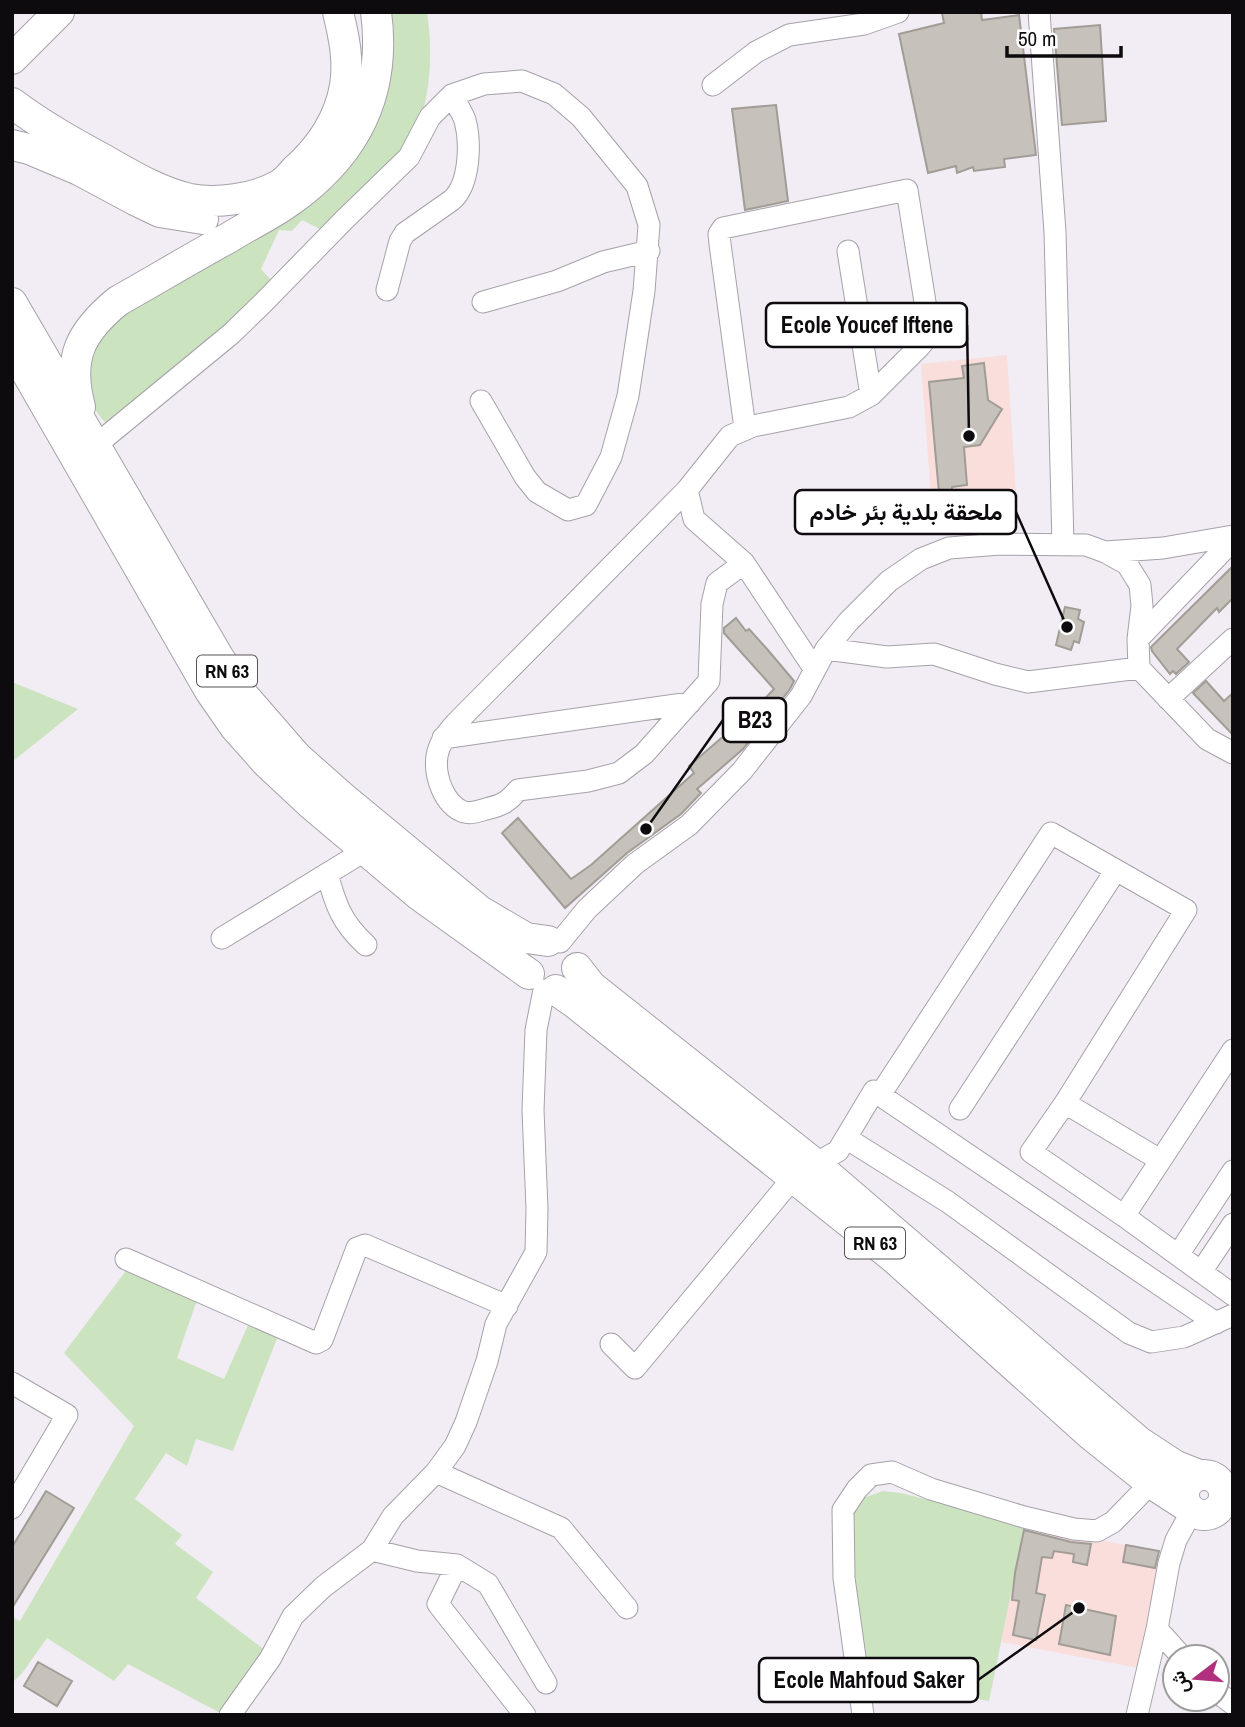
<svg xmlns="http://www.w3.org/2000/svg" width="1245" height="1727" font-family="'Archivo Narrow',Vazirmatn,sans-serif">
<rect width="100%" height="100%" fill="#f2edf5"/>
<path fill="#f9dedb" d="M1007 355 1017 507H1007L998 496 982 498 973 517 933 522 921 364Z
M1025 1525 1160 1552 1138 1668 1001 1642Z"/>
<path fill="#cce3c0" d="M385 12H427C434 58 431 120 400 157 377 185 347 206 320 229L302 220 292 231 279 230 261 269 272 281 228 330 109 425C92 414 88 388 82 370L112 319 284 220 335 185 357 155Z
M12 682 78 709 12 762Z
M128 1268 197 1300 177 1358 224 1379 249 1323 278 1336 233 1451 196 1439 187 1466 166 1453 135 1499 182 1535 175 1544 213 1572 196 1598 265 1650 222 1714 128 1664 114 1681 47 1638 23 1672 12 1683V1617L20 1621 134 1426 64 1353Z
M883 1491 901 1493 1025 1525 989 1701 869 1681 857 1622 850 1516 863 1498Z"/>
<path fill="#c6c1ba" stroke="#a19c95" stroke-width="2" d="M949 12H981L982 20 1019 15 1036 155 1004 159 1005 167 974 171 973 167 957 173 956 166 928 173 899 34 944 23 942 13Z
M1100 25 1106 121 1062 125 1054 29Z
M776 105 788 201 745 210 732 109Z
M984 363 988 400 1002 409 980 445 964 447 967 485 952 487V492L939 493 929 382 964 378 962 366Z
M1233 566V598L1219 612 1217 608 1177 649 1189 662 1176 674 1173 671 1170 674 1152 651 1151 647Z
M1065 607 1080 610 1078 619 1084 622 1079 643 1074 641 1071 650 1056 645Z
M736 618 746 631 749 629 767 649 794 681 790 689 743 749 697 789 701 793 681 814 627 853 565 908 502 833 518 818 571 879 591 865 694 773 689 766 755 709 774 689 724 633V628Z
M1206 681 1224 701 1233 693V735L1193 693Z
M46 1491 74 1508 12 1608V1547Z
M1024 1530 1071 1542 1091 1544 1087 1565 1073 1562 1074 1554 1054 1551 1052 1558 1042 1557 1036 1593 1045 1595 1036 1640 1013 1635 1019 1601 1012 1600 1015 1573Z
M1126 1545 1159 1551 1155 1568 1123 1562Z
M1066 1605 1116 1616 1110 1655 1059 1644Z
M38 1662 72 1681 57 1706 24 1686Z"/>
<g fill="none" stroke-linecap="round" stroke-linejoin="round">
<defs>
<path id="minor" d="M1039 12 1055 232 1063 544
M713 85 756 52 789 35 864 24 898 12
M848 251 871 395
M387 290 400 241 405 233 452 200C470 184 471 143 465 120 462 112 456 103 452 95
M483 302 557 281 603 262 649 251
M96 445 231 334 263 303 344 220 409 157 430 117 452 95 484 84 522 81 554 94 581 117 637 186 649 225 644 291 628 396 611 457 586 505 568 510 537 492 525 477 481 401
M687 490 694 519 744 563 815 670
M1105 552 1163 548 1233 536
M744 563 717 583 712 604 709 681 644 754 619 773 588 781 518 790C507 803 502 805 486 809 479 811 471 814 464 812 444 805 434 776 437 756 439 743 447 733 456 723L687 490 730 436 753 426 849 407 871 395 920 346 925 340 929 327 907 190 723 228 719 234 720 244 745 428
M1138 639 1233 540
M826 649 887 657 934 654 995 674 1028 682 1139 668
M1168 699 1233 639
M443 738 690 703
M327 874C336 905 341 922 366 945
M222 938 366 850
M560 942 587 909 635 864 689 825 742 771 801 696 826 649 848 622 889 581 921 559 949 548 1000 544 1086 545 1105 552 1127 564 1140 585 1142 606 1138 639 1139 668 1207 739 1233 753
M1233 1050 1124 1216 1233 1295
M880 1095 1051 833 1186 910 1065 1103 1031 1152 1124 1216
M1065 1103 1160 1160
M960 1109 1116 870
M846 1138 948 1202 1129 1333 1151 1342 1184 1337 1233 1315
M815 1164 838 1151 874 1091 1216 1323
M1178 1255 1233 1171
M126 1259 316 1343 322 1340 357 1248 365 1245 507 1306
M1201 1272 1233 1224
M611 1344 635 1368 793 1178
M12 1383 67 1415 12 1508
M436 1472 561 1528 627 1608
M372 1550 417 1561 457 1565 488 1584 546 1683
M457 1565 438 1604 525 1715
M1157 1629 1182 1657
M1217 1692 1233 1704
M230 1715 270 1659 293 1616 323 1587 372 1550 393 1516 436 1472 455 1446 466 1422 487 1361 496 1324 536 1252 537 1209 533 1110 536 1030 544 990
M863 1715 844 1578 843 1510 857 1489 871 1475 892 1472 931 1489 1024 1517 1074 1529 1097 1531 1113 1522 1151 1483
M1137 1715 1157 1629 1169 1563 1176 1540 1192 1511"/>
<path id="highway" d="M12 59 59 12
M12 103C41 125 72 142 103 159 131 175 159 192 190 199 216 204 255 199 279 185 284 182 290 176 294 171 320 148 339 120 345 86 349 60 344 37 338 12
M12 145 29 149 79 170 135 200 160 212 203 219
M12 303 219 658 244 696 297 757 341 796 480 911 526 938 548 941
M12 347 210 691 235 727 267 763 312 805 419 895 529 974
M80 407C67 358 80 332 118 301 155 280 192 258 230 237 249 225 271 215 290 201 355 155 387 93 376 12
M577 968 591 986 815 1164 1138 1441 1176 1466 1199 1475
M556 990 576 1004 894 1258 1091 1435 1151 1483 1185 1505
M1184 1495a20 20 0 1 1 40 0a20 20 0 1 1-40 0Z"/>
</defs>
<use href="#minor" stroke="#a6a1a9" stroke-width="23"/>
<use href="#highway" stroke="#a6a1a9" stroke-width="32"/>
<use href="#minor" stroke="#fff" stroke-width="21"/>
<use href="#highway" stroke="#fff" stroke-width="30"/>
</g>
<g text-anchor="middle" stroke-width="7" stroke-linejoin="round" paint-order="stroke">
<g fill="#fff" stroke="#565456" stroke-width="2">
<rect x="197" y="655.5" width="60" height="31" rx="5"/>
<rect x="845" y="1227.5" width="60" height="31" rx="5"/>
</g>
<g font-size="19" font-weight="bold" fill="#0d0b0d">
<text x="227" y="678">RN 63</text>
<text x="875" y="1250">RN 63</text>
</g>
</g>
<path fill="none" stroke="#0d0b0d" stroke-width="2.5" d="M969 436L967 325M1067 627L1016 512M646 829L723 720M1079 1608L978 1680"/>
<g fill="#0d0b0d" stroke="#fff" stroke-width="2.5">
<circle cx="969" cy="436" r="7"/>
<circle cx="1067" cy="627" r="7"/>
<circle cx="646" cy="829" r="7"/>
<circle cx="1079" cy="1608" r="7"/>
</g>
<g fill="#fff" stroke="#0d0b0d" stroke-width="2.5">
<rect x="766" y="303" width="201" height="44" rx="7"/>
<rect x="795" y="490" width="221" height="44" rx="7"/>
<rect x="723" y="698" width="63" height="44" rx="7"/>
<rect x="759" y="1658" width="219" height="44" rx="7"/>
</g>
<g font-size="23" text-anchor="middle" font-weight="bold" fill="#0d0b0d">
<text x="867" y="333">Ecole Youcef Iftene</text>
<text x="906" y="520">ملحقة بلدية بئر خادم</text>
<text x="755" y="728">B23</text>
<text x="869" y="1688">Ecole Mahfoud Saker</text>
</g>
<rect width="1245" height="1727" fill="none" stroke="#0d0b0d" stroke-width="28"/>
<g transform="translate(1196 1678) rotate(254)"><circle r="33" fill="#ffffff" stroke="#9e9d9e" stroke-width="2"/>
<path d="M0-5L12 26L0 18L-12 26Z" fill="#b0307d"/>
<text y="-10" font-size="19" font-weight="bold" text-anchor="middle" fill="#0d0b0d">ش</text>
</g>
<path d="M1007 46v10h114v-10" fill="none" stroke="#0d0b0d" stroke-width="3.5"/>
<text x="1018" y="46" font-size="21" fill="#0d0b0d" stroke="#ffffff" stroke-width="5" paint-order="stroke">50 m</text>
</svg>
